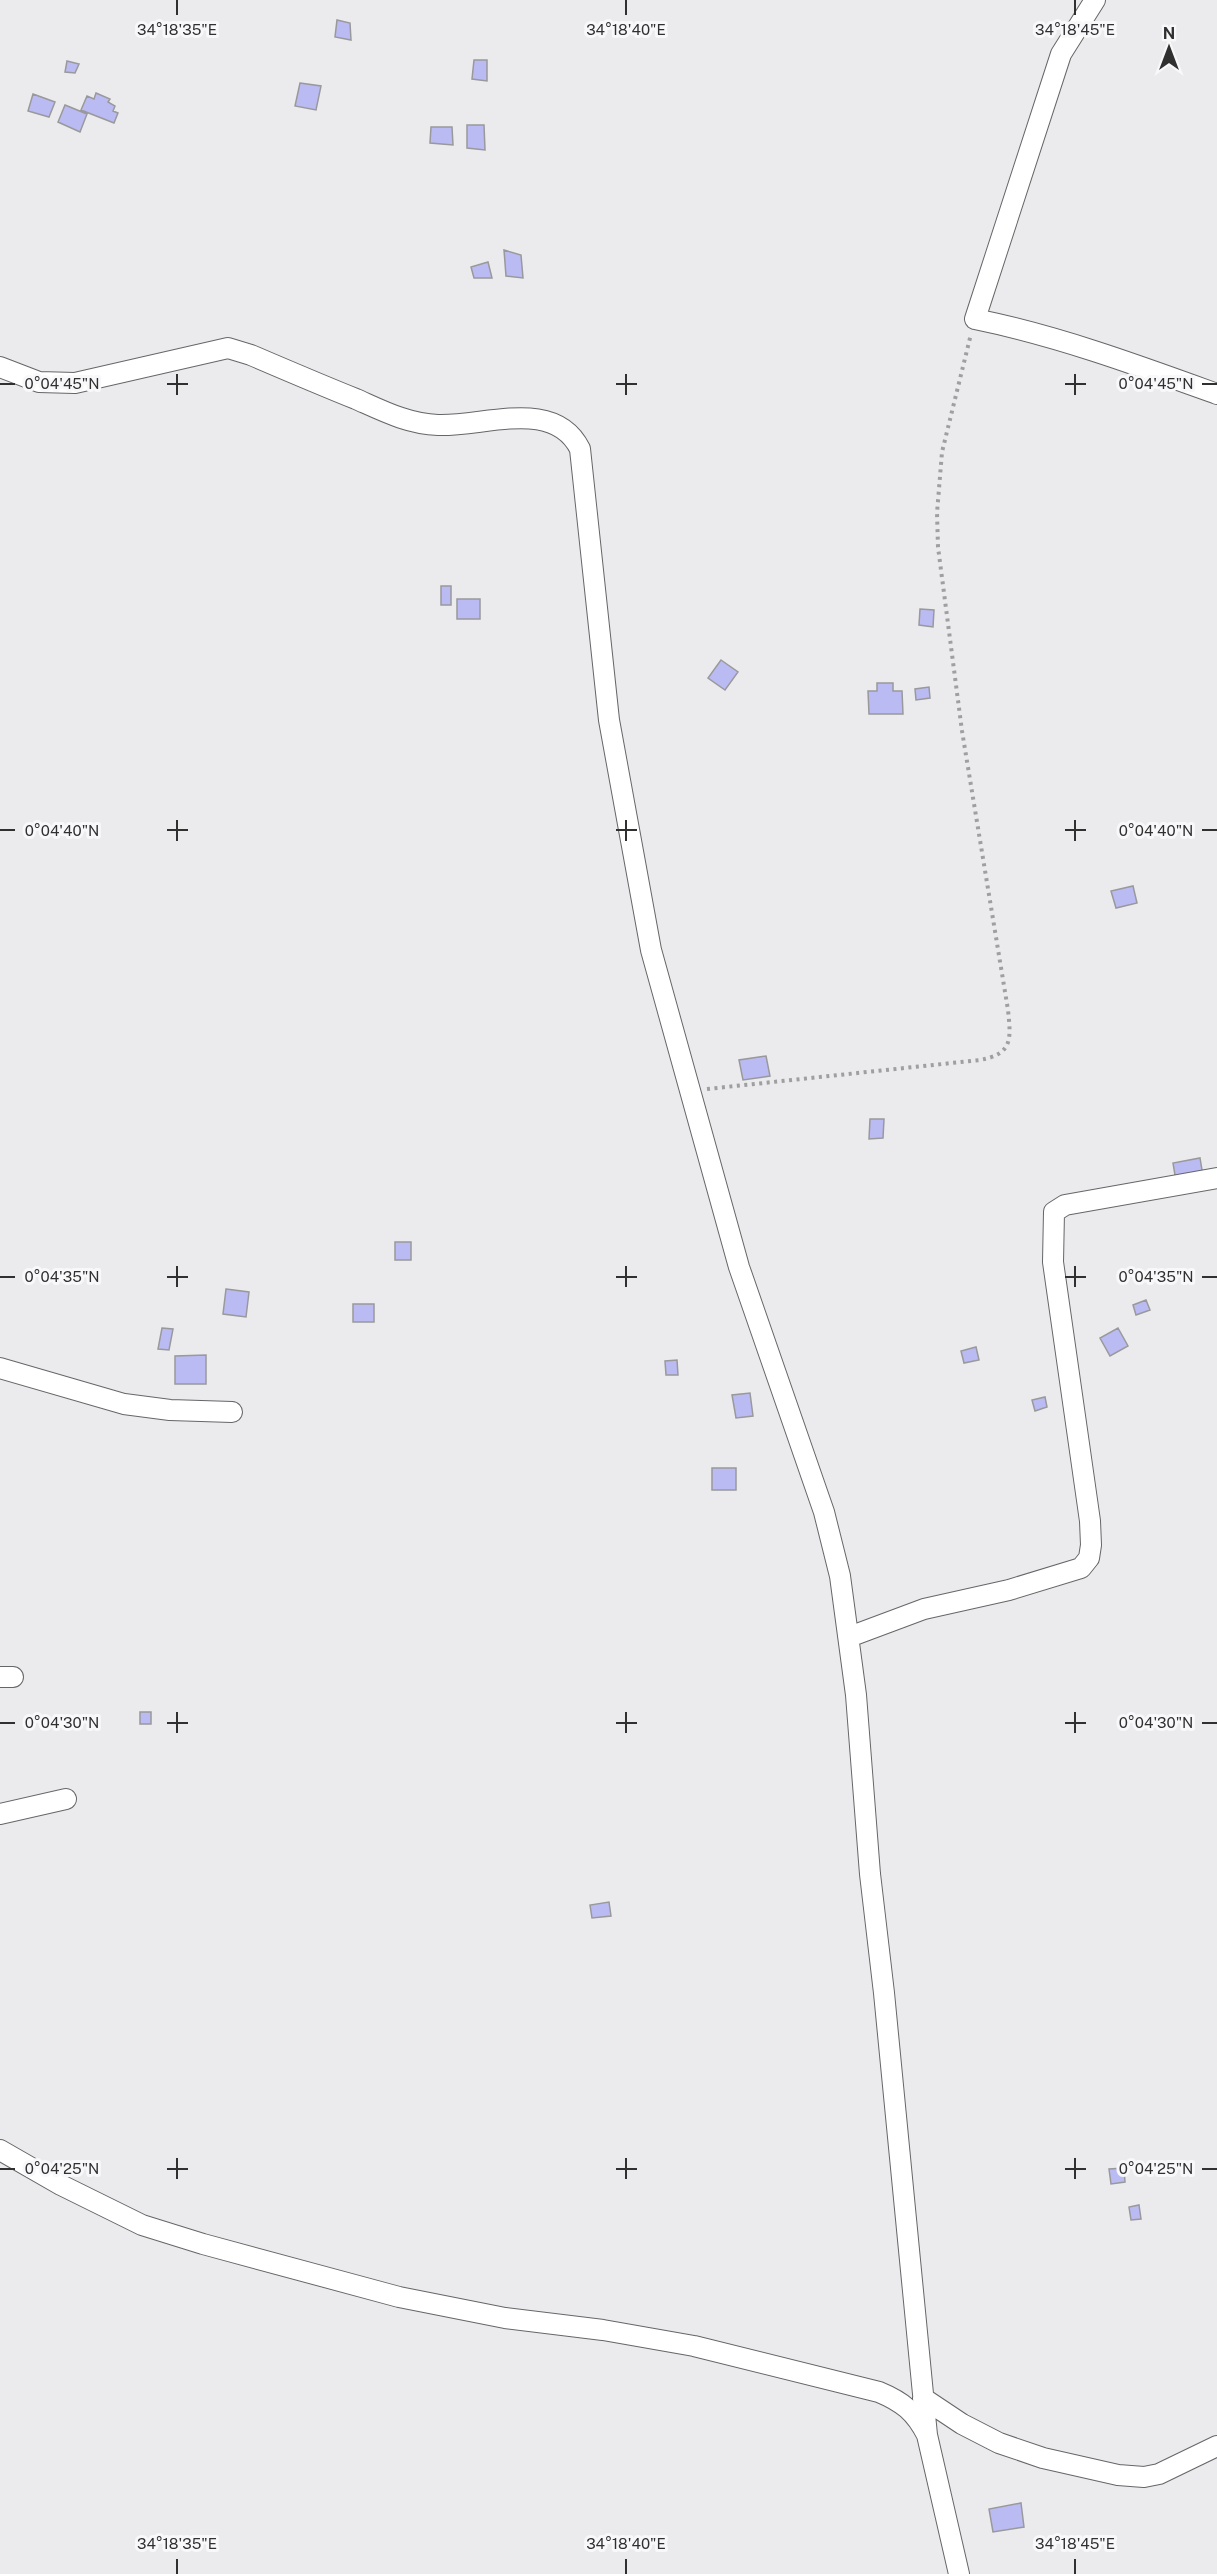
<svg xmlns="http://www.w3.org/2000/svg" width="1217" height="2574" font-family="'Public Sans',sans-serif">
<rect width="100%" height="100%" fill="#ebebed"/>
<path fill="#babbf2" stroke="#99999c" stroke-width="1.5" d="M337 20 350 23 351 40 335 37Z
M474 60H487V81L472 79Z
M67 61 79 64 75 73 65 72Z
M300 83 321 86 316 110 295 106Z
M96 93 110 99 108 102 115 106 113 111 118 113 114 123 81 110 87 96 94 99Z
M33 94 55 102 49 117 28 111Z
M65 105 87 114 80 132 58 122Z
M467 125H484L485 150 467 148Z
M431 127H452L453 145 430 143Z
M504 250 521 255 523 278 506 276Z
M488 262 492 278H474L471 267Z
M441 586H451V605H441Z
M457 599H480V619H457Z
M920 609 934 610 933 627 919 625Z
M721 660 738 672 725 690 708 678Z
M877 683H893V691H902L903 714H869L868 691H877Z
M929 687 930 698 916 700 915 689Z
M1133 886 1137 903 1116 908 1111 891Z
M766 1056 770 1076 743 1080 739 1060Z
M870 1119H884L883 1138 869 1139Z
M1200 1158 1203 1176 1176 1181 1173 1163Z
M395 1242H411V1260H395Z
M226 1289 249 1292 246 1317 223 1314Z
M1146 1300 1150 1310 1136 1315 1133 1305Z
M353 1304H374V1322H353Z
M162 1328 173 1329 169 1350 158 1349Z
M1118 1328 1128 1346 1110 1356 1100 1338Z
M976 1347 979 1360 964 1363 961 1351Z
M206 1355V1384H175V1356Z
M677 1360 678 1375H666L665 1361Z
M750 1393 753 1416 736 1418 732 1395Z
M1045 1397 1047 1407 1035 1411 1032 1400Z
M712 1468H736V1490H712Z
M140 1712H151V1724H140Z
M609 1902 611 1916 592 1918 590 1905Z
M1124 2168 1125 2182 1111 2184 1109 2169Z
M1139 2205 1141 2219 1131 2220 1129 2207Z
M1021 2503 1024 2527 993 2532 989 2509Z"/>
<g fill="none" stroke-linecap="round" stroke-linejoin="round">
<defs>
<path id="minor" d="M1095 0 1061 54 975 319C1058 336 1137 365 1217 394
M0 367 39 382 75 383 228 348 251 355C286 370 321 385 356 399 383 411 408 424 438 425 484 427 554 397 580 449L609 720 651 950 739 1267 824 1512 840 1576 856 1695 870 1874 884 1993 927 2435
M0 1368 124 1404 170 1410 232 1412
M849 1637 924 1609 1009 1590 1081 1568 1089 1558 1091 1545 1090 1521 1053 1262 1054 1212 1065 1205 1217 1178
M0 1677H13
M0 1814 66 1799
M0 2150 61 2185 142 2225 203 2244 399 2297 505 2318 603 2330 694 2346 879 2392C903 2402 915 2412 927 2435L959 2574
M923 2398 962 2424 999 2443 1043 2458 1118 2475 1144 2477 1159 2474 1217 2446"/>
</defs>
<use href="#minor" stroke="#656668" stroke-width="22"/>
<path stroke="#9f9fa1" stroke-width="4" stroke-dasharray="3 4.5" stroke-linecap="butt" d="M707 1089 980 1060C1013 1054 1011 1039 1008 1010L962 731 938 547 937 513 942 452 971 334"/>
<use href="#minor" stroke="#fff" stroke-width="20"/>
</g>
<path fill="none" stroke="#303031" stroke-width="2" d="M177 0V15M626 0V15M1075 0V15M177 374V395M626 374V395M1075 374V395M0 384H15M167 384H188M616 384H637M1065 384H1086M1202 384H1217M177 820V841M626 820V841M1075 820V841M0 830H15M167 830H188M616 830H637M1065 830H1086M1202 830H1217M177 1266V1287M626 1266V1287M1075 1266V1287M0 1277H15M167 1277H188M616 1277H637M1065 1277H1086M1202 1277H1217M177 1712V1733M626 1712V1733M1075 1712V1733M0 1723H15M167 1723H188M616 1723H637M1065 1723H1086M1202 1723H1217M177 2158V2179M626 2158V2179M1075 2158V2179M0 2169H15M167 2169H188M616 2169H637M1065 2169H1086M1202 2169H1217M177 2559V2574M626 2559V2574M1075 2559V2574"/>
<g font-size="15" text-anchor="middle" fill="#303031" stroke="#f8f8fb" stroke-width="6" stroke-linejoin="round" paint-order="stroke">
<text x="177" y="35">34°18'35"E</text>
<text x="626" y="35">34°18'40"E</text>
<text x="1075" y="35">34°18'45"E</text>
<text x="62" y="389">0°04'45"N</text>
<text x="1156" y="389">0°04'45"N</text>
<text x="62" y="836">0°04'40"N</text>
<text x="1156" y="836">0°04'40"N</text>
<text x="62" y="1282">0°04'35"N</text>
<text x="1156" y="1282">0°04'35"N</text>
<text x="62" y="1728">0°04'30"N</text>
<text x="1156" y="1728">0°04'30"N</text>
<text x="62" y="2174">0°04'25"N</text>
<text x="1156" y="2174">0°04'25"N</text>
<text x="177" y="2549">34°18'35"E</text>
<text x="626" y="2549">34°18'40"E</text>
<text x="1075" y="2549">34°18'45"E</text>
</g>
<g transform="translate(1169 48)" stroke="#f8f8fb" stroke-width="4.5" paint-order="stroke">
<path d="M0-4.5L10 22L0 15L-10 22Z" fill="#303031"/>
<text y="-9" font-size="16" font-weight="bold" text-anchor="middle" fill="#303031">N</text>
</g>
</svg>
